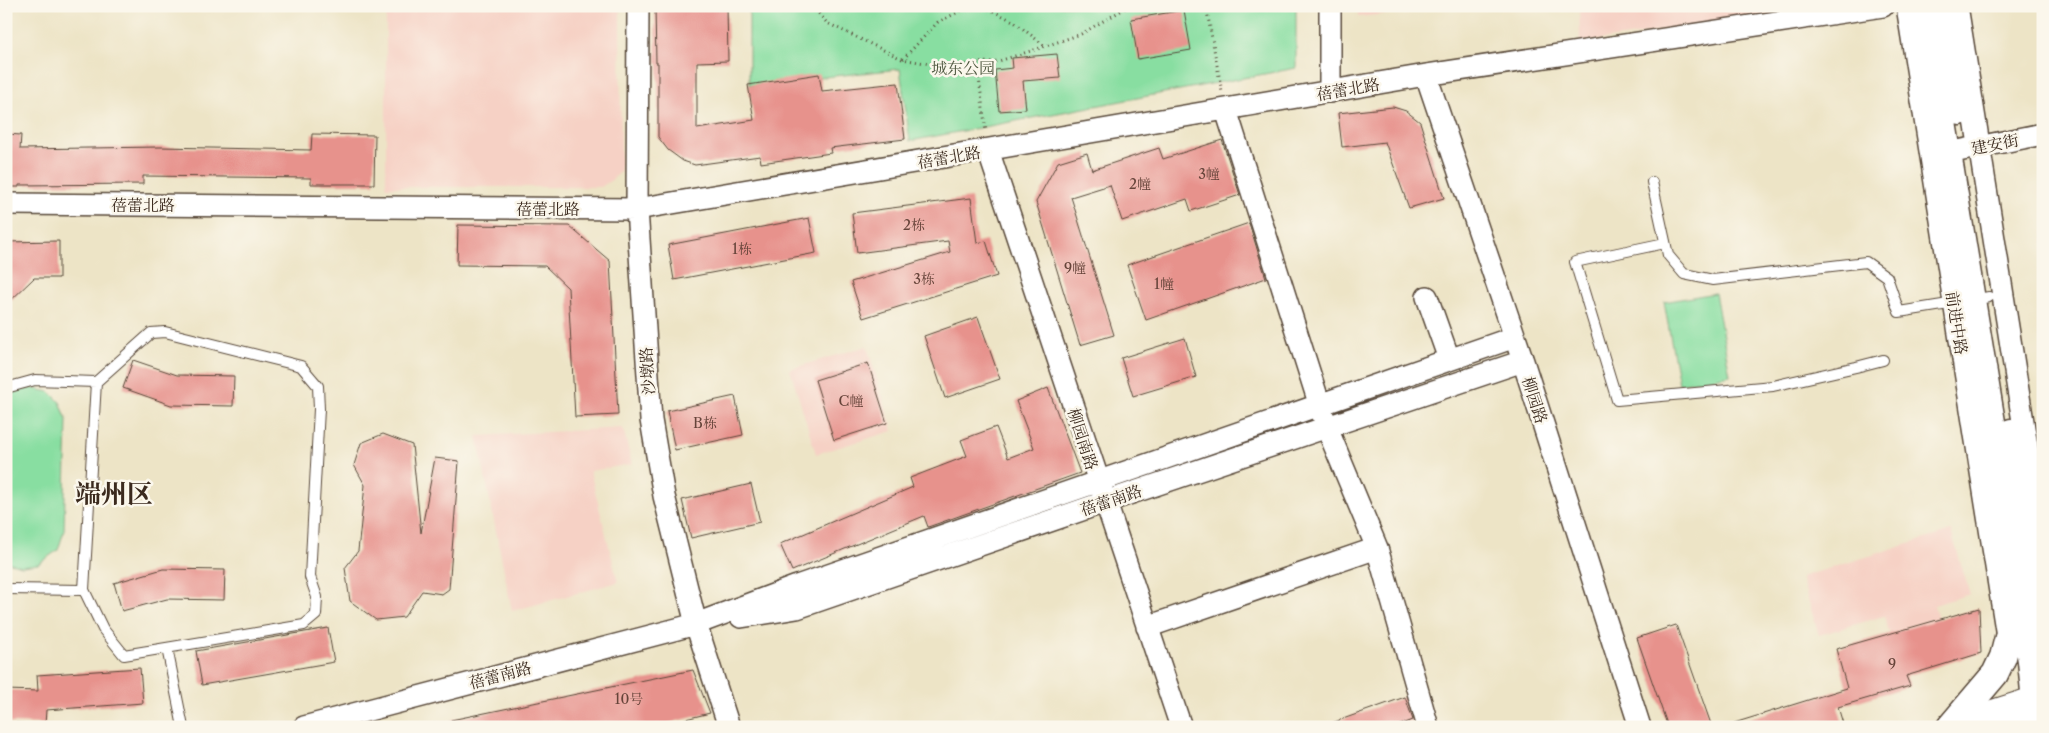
<svg xmlns="http://www.w3.org/2000/svg" width="2049" height="733" font-family="'Libre Caslon Text','Noto Serif SC',serif">
<rect width="100%" height="100%" fill="#fbf7ec"/>
<filter id="ink" filterUnits="userSpaceOnUse"><feTurbulence type="fractalNoise" baseFrequency=".02" numOctaves="2"/><feDisplacementMap in="SourceGraphic" scale="10" xChannelSelector="R" yChannelSelector="G"/><feConvolveMatrix kernelMatrix="1 2 1 2 8 2 1 2 1" color-interpolation-filters="sRGB"/></filter>
<filter id="wash" filterUnits="userSpaceOnUse"><feTurbulence type="fractalNoise" baseFrequency=".0096" numOctaves="4" result="noise"/><feDisplacementMap in="SourceGraphic" scale="20" xChannelSelector="R" yChannelSelector="G"/><feGaussianBlur stdDeviation="1.12" result="paint"/><feColorMatrix in="noise" values="0 0 0 0 0 0 0 0 0 0 0 0 0 0 0 0 0 1.4 0 .05"/><feComposite in="paint" operator="in"/></filter>
<g filter="url(#wash)">
<rect width="100%" height="100%" fill="#ede4c6"/>
<path fill="#f6d1c5" d="M386 6H620L621 170 613 179 601 187H386Z
M1358 6H1396L1386 14 1358 17Z
M1579 6H1840L1580 43Z
M867 346 893 431 816 454 790 369Z
M623 428 632 464 590 471 618 582 512 611 477 436Z
M1951 531 1970 594 1934 605 1949 656 1901 670 1884 616 1819 635 1801 577Z"/>
<path fill="#88dea1" stroke="#628460" d="M749 6H1296V68L910 141 900 69 749 85Z
M1715 293 1730 375 1679 384 1664 302Z
M31 388 50 392 60 402 67 420 64 531 58 550 38 564 22 566 6 562V398L16 391Z"/>
<g id="blocks">
<path fill="#e7928c" d="M655 6H727L728 61 697 62V129L754 120 748 85 819 74 822 91 898 83 905 139 830 148 831 153 761 163 760 156 695 165 683 161 668 150 658 137V63H656Z
M1184 10 1191 50 1138 59 1131 19Z
M1057 54 1060 78 1023 81 1026 109 999 111 995 70 1013 68 1012 58Z
M1393 107 1406 111 1420 122 1444 198 1409 208 1385 142 1342 147 1338 113Z
M6 134 21 135 20 149 160 147 311 150 312 134 375 135 374 184H311V178L143 176V184L19 185V187H6Z
M1222 140 1240 195 1191 211 1187 199 1122 221 1110 185 1071 197 1114 335 1080 345 1036 202 1058 162 1087 153 1092 170 1159 148 1163 159Z
M971 198 977 243 986 241 997 276 863 318 851 282 950 252 948 241 857 253 852 213Z
M809 218 816 253 674 280 668 245Z
M1249 223 1266 278 1146 320 1127 265Z
M458 225 569 226 610 261 618 415 575 417 568 288 545 266 457 265Z
M59 241V278H34L6 305V242Z
M978 317 1000 379 945 398 924 336Z
M1185 338 1196 377 1133 396 1121 358Z
M133 360 177 375 234 376 233 406 171 405 123 388Z
M868 363 887 423 834 440 815 380Z
M1048 388 1080 473 928 527 924 516 792 571 780 544 913 487 910 478 967 456 961 440 996 427 1008 458 1034 448 1016 401Z
M735 396 743 435 675 450 667 411Z
M383 434 412 445 421 533 435 458 459 461 449 589 442 594 422 591 404 617 376 620 350 601 345 568 358 551 365 485 354 465 361 443Z
M751 484 760 522 691 538 682 500Z
M163 569 225 570 224 600 167 599 122 611 114 583Z
M1979 608 1981 653 1906 676 1910 686 1838 707 1844 727H1735L1734 723 1847 688 1836 649Z
M1676 625 1712 727H1668L1637 638Z
M328 628 334 662 202 685 196 651Z
M140 668 143 703 46 710 45 724 6 723V690L38 691 37 675Z
M693 670 710 713 653 727H452L451 720Z
M1405 697 1413 720 1395 727H1326V725Z"/>
</g>
</g>
<g filter="url(#ink)">
<use href="#blocks" fill-opacity="0" stroke="#564637" stroke-width="1"/>
<g fill="none" stroke-linecap="round" stroke-linejoin="round">
<defs>
<path id="service" d="M1652 182 1668 255 1684 274 1713 280 1866 262 1887 277 1899 312 1955 303
M1665 243 1575 262 1617 400 1773 386 1856 367 1883 360
M1972 300 1989 297
M6 388 35 380 96 382 151 333 165 332 301 366 318 386 319 409 310 577 317 597 316 615 304 625 124 655 103 629 84 590 6 589
M84 590 96 382
M167 648 183 727"/>
<path id="minor" d="M638 6 637 209 651 420 664 496 696 624 729 727
M1907 6 2007 636
M1957 6 2038 516
M1426 75 1523 361 1640 727
M1330 92V6
M1226 110 1327 428 1377 548 1428 727
M988 150 1181 727
M1948 153 2043 134
M6 204 637 209 1426 75 1883 6
M1427 297 1449 359
M741 617 797 608 1105 502 1523 361
M1147 627 1377 548
M304 727 696 624 797 586 1515 337"/>
<path id="tertiary" d="M1924 6 2031 661 2037 722
M1943 6 1960 112
M2011 432 2043 619
M1950 727 1995 674 2003 657 2017 602"/>
<path id="secondary" d="M1952 727 2043 698
M2027 727 2043 722"/>
</defs>
<use href="#service" stroke="#564637" stroke-width="12"/>
<use href="#minor" stroke="#564637" stroke-width="24"/>
<use href="#tertiary" stroke="#564637" stroke-width="29"/>
<use href="#secondary" stroke="#564637" stroke-width="30"/>
<path stroke="#564637" stroke-width="3" stroke-dasharray="1 4" stroke-linecap="butt" d="M812 6 827 23 902 59 942 66 999 61 1037 49 1081 34 1129 6
M1206 6 1222 92
M903 59 938 22 967 8H987L1013 21 1045 46
M977 63 986 132"/>
<use href="#service" stroke="#fff" stroke-width="10"/>
<use href="#minor" stroke="#fff" stroke-width="21"/>
<use href="#tertiary" stroke="#fff" stroke-width="26"/>
<use href="#secondary" stroke="#fff" stroke-width="28"/>
</g>
</g>
<g text-anchor="middle" stroke-width="5" stroke-linejoin="round" paint-order="stroke">
<g font-size="14" fill="#66443a">
<text x="1209" y="179">3幢</text>
<text x="1140" y="189">2幢</text>
<text x="914" y="230">2栋</text>
<text x="742" y="254">1栋</text>
<text x="1075" y="273">9幢</text>
<text x="924" y="284">3栋</text>
<text x="1164" y="289">1幢</text>
<text x="851" y="406">C幢</text>
<text x="705" y="428">B栋</text>
<text x="1892" y="669">9</text>
<text x="629" y="704">10号</text>
</g>
<g font-size="16" fill="#4e573f" stroke="#fbf7ec">
<text x="963" y="74">城东公园</text>
</g>
<g font-size="16" fill="#3b2a1e" stroke="#fbf7ec">
<text transform="translate(1348 89) rotate(-10)" y="6">蓓蕾北路</text>
<text transform="translate(1995 144) rotate(-11)" y="6">建安街</text>
<text transform="translate(949 157) rotate(-10)" y="6">蓓蕾北路</text>
<text x="143" y="211">蓓蕾北路</text>
<text x="548" y="215">蓓蕾北路</text>
<text transform="translate(1957 323) rotate(81)" y="6">前进中路</text>
<text transform="translate(647 371) rotate(-94)" y="6">沙墩路</text>
<text transform="translate(1535 400) rotate(72)" y="6">柳园路</text>
<text transform="translate(1083 439) rotate(72)" y="6">柳园南路</text>
<text transform="translate(1111 500) rotate(-19)" y="6">蓓蕾南路</text>
<text transform="translate(500 675) rotate(-15)" y="6">蓓蕾南路</text>
</g>
<g font-size="26" font-weight="bold" fill="#3b2a1e" stroke="#fbf7ec">
<text x="114" y="503">端州区</text>
</g>
</g>
<rect width="2049" height="733" fill="none" stroke="#fbf7ec" stroke-width="25"/>
</svg>
